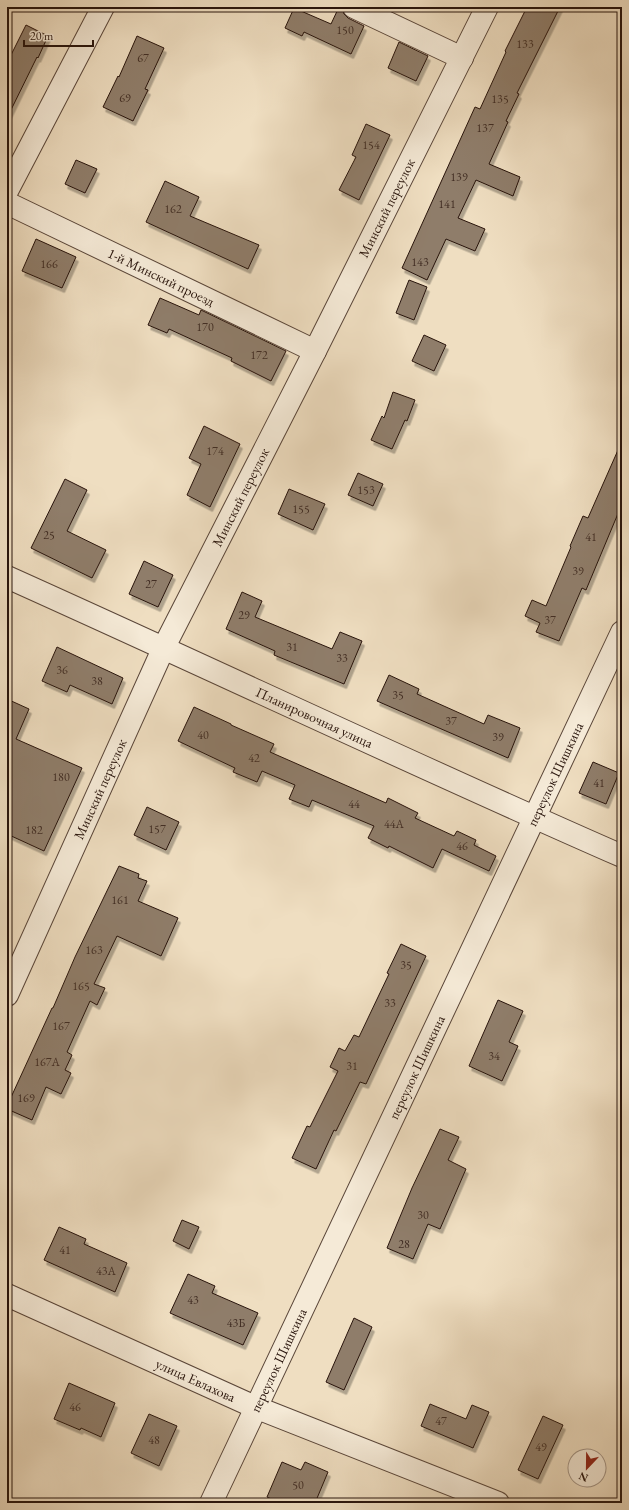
<svg xmlns="http://www.w3.org/2000/svg" width="629" height="1510" font-family="'EB Garamond',serif">
<defs>
<filter id="shadow"><feDropShadow dx="2.5" dy="4.5" stdDeviation="0" flood-color="#0004"/></filter>
</defs>
<rect width="100%" height="100%" fill="#efdec1"/>
<filter id="stains"><feTurbulence type="fractalNoise" baseFrequency=".005" numOctaves="4"/><feColorMatrix values="0 0 0 0 .2 0 0 0 0 .09 0 0 0 0 .02 0 0 0 .5 -.17"/></filter>
<radialGradient id="worn" r=".72"><stop offset=".6" stop-color="#630" stop-opacity="0"/><stop offset="1" stop-color="#630" stop-opacity=".3"/></radialGradient>
<path fill="#8f7d6a" stroke="#28140c" filter="url(#shadow)" d="M339 7 342 8 344 14 348 18 364 26 351 54 304 32 302 36 285 28 294 8 331 24Z
M527 7H560L517 93 519 94 506 121 508 122 489 164 520 177 513 196 476 180 458 218 485 229 475 251 446 239 427 280 402 268 475 107 480 109 506 52 505 51Z
M26 25 48 36 38 58 37 57 7 118V63Z
M137 36 164 48 145 89 148 90 133 121 103 107 118 76 119 77Z
M399 42 428 56 416 81 388 68Z
M366 124 390 135 359 200 339 190 356 157 352 155Z
M76 160 97 169 85 193 65 184Z
M165 181 199 197 190 216 259 245 248 269 146 222Z
M36 239 76 257 62 288 22 271Z
M409 280 427 287 414 320 396 313Z
M160 298 199 315 201 310 286 351 271 381 231 361 232 358 169 329 167 333 148 325Z
M424 335 446 345 434 371 412 361Z
M393 392 415 400 407 421 405 420 392 449 371 440 382 416 384 418Z
M204 426 240 444 210 507 187 495 201 464 189 458Z
M622 441V504L586 590 582 588 559 641 536 632 540 623 525 616 532 600 546 606 571 547 570 546 583 516 588 518Z
M358 473 383 484 373 506 348 495Z
M65 479 87 490 67 531 106 550 92 578 31 548Z
M289 489 325 504 313 530 278 514Z
M144 561 173 575 158 607 129 594Z
M242 592 262 601 255 617 332 649 340 632 362 641 344 684 274 655 275 651 226 629Z
M57 647 123 678 112 704 70 685 67 692 42 681Z
M389 675 419 689 417 694 484 724 488 715 520 728 508 758 377 701Z
M7 699 29 709 16 739 82 768 44 851 7 834Z
M194 707 231 724V725L274 744 270 752 386 803 388 798 418 813 415 818 454 836 457 831 476 840 474 845 496 856 489 871 442 849 433 868 389 846 388 848 368 838 374 826 312 800 309 807 289 799 295 785 262 771 257 782 233 772 235 768 178 741Z
M593 762 619 773 606 804 579 793Z
M147 807 179 822 166 850 134 835Z
M119 866 139 874 138 878 147 881 138 901 178 918 161 956 117 936 94 984 105 988 97 1005 90 1001 67 1052 72 1055 65 1070 71 1073 61 1094 46 1087 32 1120 7 1109V1106L52 1008H53L75 957Z
M401 944 426 956 366 1084 360 1082 336 1131 334 1130 316 1169 292 1158 307 1126 310 1127 338 1071 330 1067 339 1048 345 1051 354 1035 359 1037 389 974 387 973Z
M498 1000 523 1011 509 1042 518 1046 502 1081 469 1066Z
M440 1129 459 1137 448 1160 466 1169 440 1229 428 1224 413 1259 387 1248 412 1188Z
M182 1220 199 1227 189 1249 173 1241Z
M59 1227 86 1239 84 1244 127 1263 115 1292 44 1260Z
M188 1274 215 1286 212 1293 258 1313 243 1345 170 1313Z
M354 1318 372 1327 344 1390 326 1382Z
M69 1383 115 1403 101 1437 81 1428 80 1430 54 1419Z
M430 1404 466 1419 472 1405 489 1412 473 1448 421 1426Z
M149 1414 177 1426 159 1466 131 1453Z
M543 1416 563 1425 538 1479 518 1470Z
M282 1462 301 1470 305 1462 328 1472 315 1503H280L267 1497Z"/>
<g fill="none" stroke-linecap="round" stroke-linejoin="round">
<defs>
<g id="minor">
<path d="M354 7 462 58"/>
<path d="M7 191 103 7"/>
<path id="s1" d="M7 203 315 351"/>
<path id="s2" d="M7 577C212 669 416 766 622 856"/>
<path id="s3" d="M7 995 164 647 315 351 487 7"/>
<path id="s4" d="M7 1295 255 1407 498 1503"/>
<path id="s5" d="M211 1503 622 632"/>
</g>
</defs>
<use href="#minor" stroke="#5a4639" stroke-width="24"/>
<use href="#minor" stroke="#f5ead7" stroke-width="22"/>
</g>
<g text-anchor="middle" stroke-width="3" stroke-linejoin="round" paint-order="stroke">
<g font-size="12" fill="#422e24">
<text x="345" y="34">150</text>
<text x="525" y="48">133</text>
<text x="143" y="62">67</text>
<text x="125" y="102">69</text>
<text x="500" y="103">135</text>
<text x="485" y="132">137</text>
<text x="371" y="149">154</text>
<text x="459" y="181">139</text>
<text x="447" y="208">141</text>
<text x="173" y="213">162</text>
<text x="420" y="266">143</text>
<text x="49" y="268">166</text>
<text x="205" y="331">170</text>
<text x="259" y="359">172</text>
<text x="215" y="455">174</text>
<text x="366" y="494">153</text>
<text x="301" y="513">155</text>
<text x="49" y="539">25</text>
<text x="591" y="541">41</text>
<text x="578" y="575">39</text>
<text x="151" y="588">27</text>
<text x="244" y="619">29</text>
<text x="550" y="624">37</text>
<text x="292" y="651">31</text>
<text x="342" y="662">33</text>
<text x="62" y="674">36</text>
<text x="97" y="685">38</text>
<text x="398" y="699">35</text>
<text x="451" y="725">37</text>
<text x="203" y="739">40</text>
<text x="498" y="741">39</text>
<text x="254" y="762">42</text>
<text x="61" y="781">180</text>
<text x="599" y="787">41</text>
<text x="354" y="808">44</text>
<text x="394" y="828">44А</text>
<text x="157" y="833">157</text>
<text x="34" y="834">182</text>
<text x="462" y="850">46</text>
<text x="120" y="904">161</text>
<text x="94" y="954">163</text>
<text x="406" y="969">35</text>
<text x="81" y="990">165</text>
<text x="390" y="1007">33</text>
<text x="61" y="1030">167</text>
<text x="494" y="1060">34</text>
<text x="47" y="1066">167А</text>
<text x="352" y="1070">31</text>
<text x="26" y="1102">169</text>
<text x="423" y="1219">30</text>
<text x="404" y="1248">28</text>
<text x="65" y="1254">41</text>
<text x="106" y="1275">43А</text>
<text x="193" y="1304">43</text>
<text x="236" y="1327">43Б</text>
<text x="75" y="1411">46</text>
<text x="441" y="1425">47</text>
<text x="154" y="1444">48</text>
<text x="541" y="1451">49</text>
<text x="298" y="1489">50</text>
</g>
<g font-size="14" fill="#28140c" stroke="#f5ead7">
<text dy="5" stroke="none"><textPath href="#s3" startOffset="874">Минский переулок</textPath></text>
<text dy="5" stroke="none"><textPath href="#s1" startOffset="171">1-й Минский проезд</textPath></text>
<text dy="5" stroke="none"><textPath href="#s3" startOffset="550">Минский переулок</textPath></text>
<text dy="5" stroke="none"><textPath href="#s2" startOffset="338">Планировочная улица</textPath></text>
<text dy="5" stroke="none"><textPath href="#s5" startOffset="806">переулок Шишкина</textPath></text>
<text dy="5" stroke="none"><textPath href="#s3" startOffset="226">Минский переулок</textPath></text>
<text dy="5" stroke="none"><textPath href="#s5" startOffset="482">переулок Шишкина</textPath></text>
<text dy="5" stroke="none"><textPath href="#s5" startOffset="158">переулок Шишкина</textPath></text>
<text dy="5" stroke="none"><textPath href="#s4" startOffset="207">улица Евлахова</textPath></text>
</g>
</g>
<rect width="629" height="1510" fill="none" stroke="#efdec1" stroke-width="24"/>
<rect x="8" y="8" width="613" height="1494" fill="none" stroke="#28140c" stroke-width="2"/>
<rect x="12" y="12" width="605" height="1486" fill="none" stroke="#28140c"/>
<g transform="translate(587 1468) rotate(202)"><circle r="19" fill="#f5ead7" stroke="#a39486"/>
<path d="M0-3L7 15L0 10L-7 15Z" fill="#8f2418"/>
<text y="-6" font-size="11" font-weight="bold" text-anchor="middle" fill="#28140c">N</text>
</g>
<path d="M24 40v6h69v-6" fill="none" stroke="#28140c" stroke-width="2"/>
<text x="30" y="40" font-size="12" fill="#28140c" stroke="#f5ead7" stroke-width="3" paint-order="stroke">20 m</text>
<rect width="100%" height="100%" filter="url(#stains)"/>
<rect width="100%" height="100%" fill="url(#worn)"/>
</svg>
